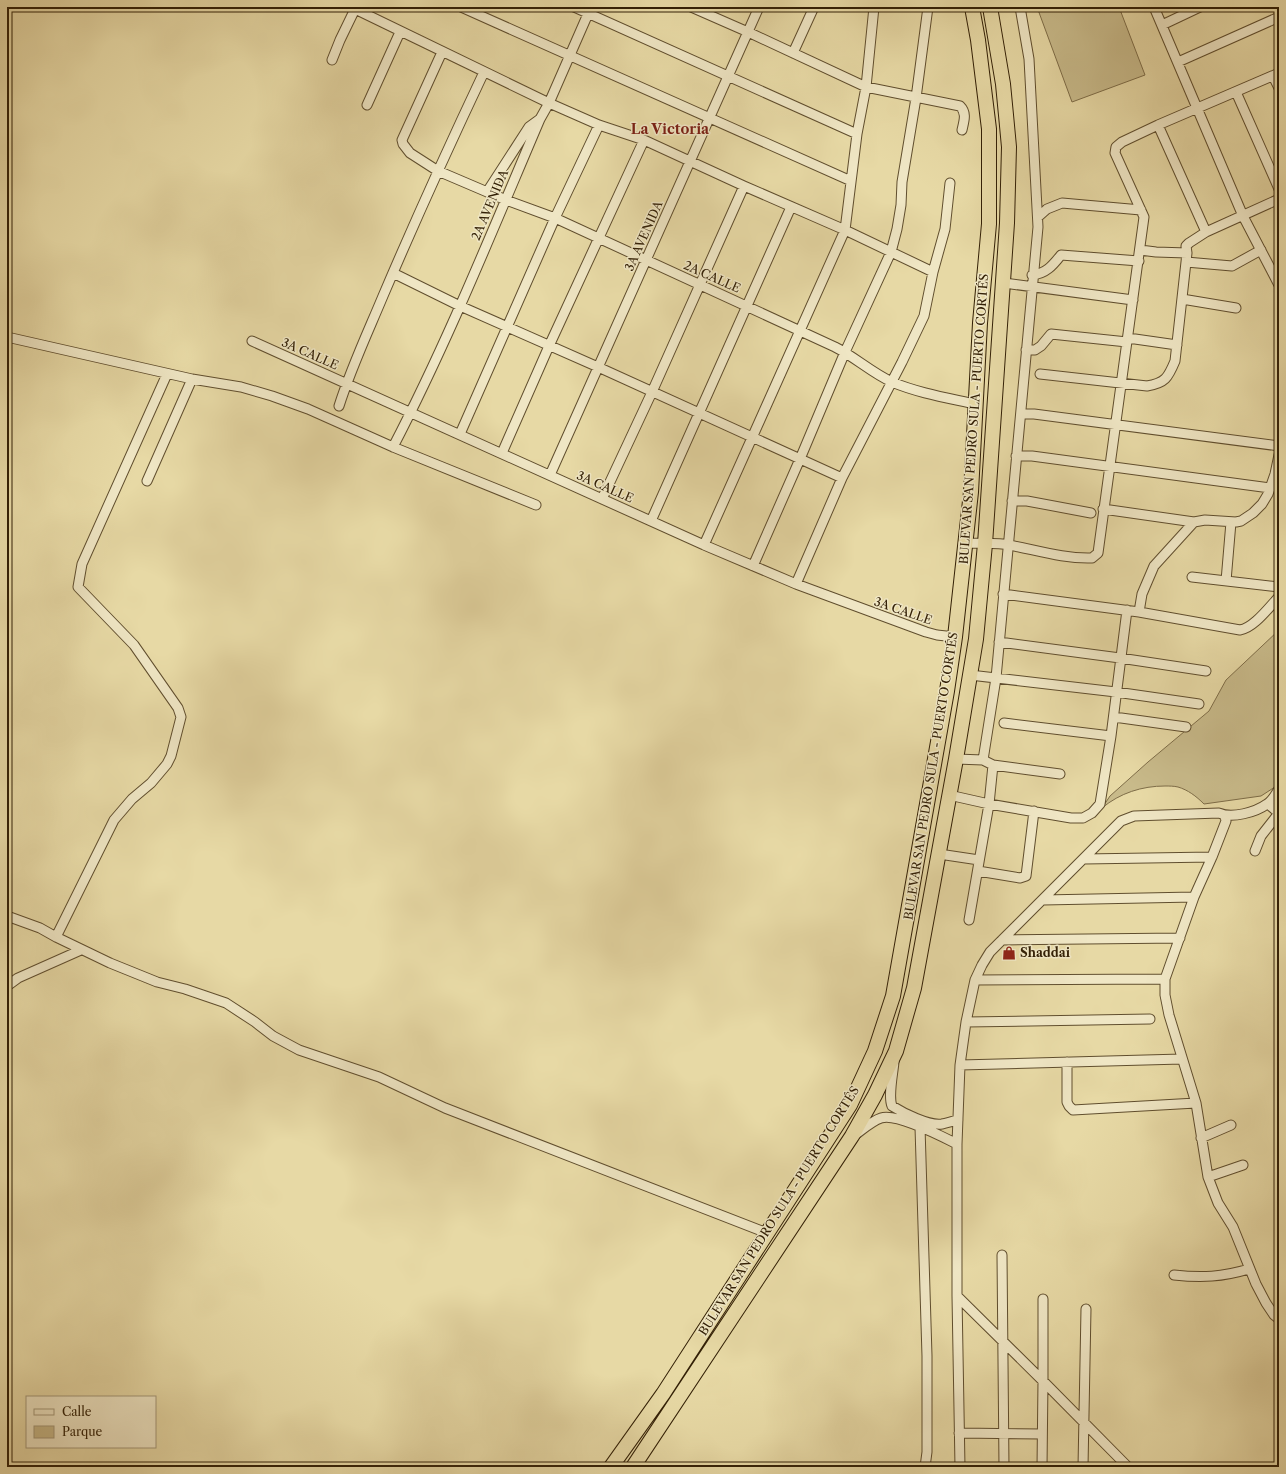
<svg xmlns="http://www.w3.org/2000/svg" width="1286" height="1474" viewBox="0 0 1286 1474" font-family="'Libre Caslon Text',serif">
<style>
.green{fill:#c8ba8a;stroke:#7e6d48}
.lines{fill:none;stroke-linecap:round;stroke-linejoin:round}
.minor-casing{stroke:#604e2e;stroke-width:11}
.highway-casing{stroke:#332006;stroke-width:16}
.minor{stroke:#efe6c4;stroke-width:9}
.highway{stroke:#e7d9a5;stroke-width:14}
.labels{text-anchor:middle;stroke-width:3;stroke-linejoin:round;paint-order:stroke}
.street-label{font-size:12px;fill:#332006;stroke:#efe6c4}
.poi-label{font-size:12px;font-weight:bold;fill:#332006;stroke:#efe6c4;text-anchor:start}
.quarter-label{font-size:14px;font-weight:bold;fill:#7a1f14;stroke:#efe6c4}
</style>
<rect width="100%" height="100%" fill="#e7d9a5"/>
<filter id="stains"><feTurbulence type="fractalNoise" baseFrequency=".005" numOctaves="4"/><feColorMatrix values="0 0 0 0 .2 0 0 0 0 .09 0 0 0 0 .02 0 0 0 .5 -.17"/></filter>
<radialGradient id="worn" r=".72"><stop offset=".6" stop-color="#630" stop-opacity="0"/><stop offset="1" stop-color="#630" stop-opacity=".3"/></radialGradient>
<!-- green -->
<path class="green" d="M1037 7H1119L1145 75 1072 102Z
M1279 630V725C1272 736 1275 745 1278 756 1281 763 1280 778 1278 785L1261 796 1204 804C1196 796 1188 790 1178 787 1174 786 1169 786 1165 786 1142 786 1120 793 1102 808L1110 796 1148 762 1209 711 1226 680Z"/>
<g class="lines">
<!-- minor casing -->
<g class="minor-casing">
<path id="minor" d="M461 7 851 181
M574 7 857 134
M691 7 748 32 866 87 960 106C967 113 964 121 962 130
M1154 7 1243 216 1279 285
M355 9 549 103 599 125 644 140 744 186 845 230 933 272
M1162 25 1200 7
M442 52 402 140 403 144 410 153 438 171 506 200 555 218 835 347C855 357 872 373 892 382 918 393 948 398 975 404
M793 53 814 7
M332 60 340 40 356 7
M1178 62 1279 17
M1273 76 1279 88
M1236 92 1279 189
M367 105 400 32
M1158 125 1206 232
M487 192 529 127 540 119
M1038 217 1047 209 1062 203 1141 210
M1140 250 1156 252 1187 253 1186 246 1189 243 1206 232 1279 199
M1186 262 1232 266 1261 250
M393 273 460 306 598 367 842 478
M1032 275C1046 274 1053 265 1061 255L1139 261
M1004 283 1133 300
M1182 299 1236 308
M7 337 192 379 241 387 272 396 308 409 393 447 536 505
M1128 338 1177 345
M252 341 704 545 796 584 926 632 937 635 955 637
M1026 350H1035L1041 346 1051 334 1127 342
M1040 374 1147 386C1165 383 1168 378 1175 361L1187 253
M339 406C351 368 368 332 383 296 415 221 449 146 484 72
M1021 414H1034L1279 446
M460 434 555 218 599 125
M393 447C448 341 493 229 540 119L549 103 591 7
M502 453 549 346 644 140
M1016 456H1032L1270 488
M550 475 759 7
M147 481 192 379
M602 499 652 392 744 186
M1012 501H1027L1091 513
M1103 509 1194 522
M651 521 791 207
M966 543C980 544 996 542 1009 545 1036 550 1064 559 1092 558L1098 553 1144 217 1115 153 1116 147 1122 142 1158 125 1279 73
M704 545 845 230 857 134 866 87 874 7
M753 566 800 459 845 352 891 252 897 229 901 205 902 182 916 98 928 7
M1192 577 1279 587
M1226 581 1231 522
M796 584 842 478 902 362 924 316 933 272 945 229 950 183
M1003 594 1139 612 1240 630C1254 628 1269 607 1279 597
M1139 612 1142 594 1154 566 1194 522 1205 520 1236 522 1241 521 1253 513 1262 504 1268 494 1275 474 1279 455
M999 642 1120 658 1206 671
M970 675 1116 692 1199 704
M1114 717 1186 727
M1004 723 1111 736
M956 759 983 760 993 765 1060 774
M983 760 996 678 1038 227 1029 59 1020 7
M949 795 989 804 1071 818H1083L1092 813 1100 804 1111 736 1127 610
M1225 816 1226 821 1212 857 1194 897 1165 979V995L1169 1015 1196 1103 1208 1177 1218 1203 1233 1227 1256 1284 1266 1303 1274 1315 1279 1319
M1255 851 1261 836 1279 813 1268 804
M939 854 979 860
M1084 859 1212 857
M978 871 1020 878 1026 876 1034 811
M1043 900 1194 897
M7 916 40 928 56 937 114 820 132 799 151 783 167 764 171 756 181 717 178 708 134 645 78 587 82 564 167 374
M969 920 989 804 993 765
M56 937 110 963 157 982 185 989 226 1003 255 1022 273 1036 299 1050 379 1077 445 1108 767 1233
M1002 940 1180 938
M975 980 1165 979
M7 986 18 978 81 950
M966 1022 1150 1019
M894 1062C893 1074 888 1096 892 1106 903 1113 929 1126 942 1124 947 1123 953 1121 958 1120
M1067 1062V1102L1069 1106 1073 1110 1196 1103
M960 1065 1182 1059
M920 1127 927 1356V1452L925 1467
M855 1135C863 1129 872 1121 881 1118 897 1113 941 1136 957 1144
M1201 1138 1231 1125
M1208 1177 1243 1165
M1002 1255 1004 1467
M1174 1275C1202 1278 1222 1277 1249 1269
M957 1296 1043 1381 1128 1467
M959 1433 1042 1434
M960 1467 957 1296V1144L960 1065 966 1022 975 980 982 965 990 952 1121 821 1134 816 1219 813C1232 819 1256 812 1267 804 1272 801 1276 794 1279 789
M1042 1467 1043 1381V1299
M1083 1467 1086 1309"/>
</g>
<!-- highway casing -->
<g class="highway-casing">
<path id="highway" d="M611 1467 663 1394 850 1105 875 1051 893 996 947 691 955 637 971 492 980 323 989 224V129L978 40 972 7
M633 1467 852 1136 875 1095 896 1051 914 988 956 759 976 639 985 544 1007 223 1009 147 1006 115 1003 84 990 7"/>
</g>
<!-- minor -->
<use href="#minor" class="minor"/>
<!-- highway -->
<use href="#highway" class="highway"/>
</g>
<!-- icons -->
<defs>
<g id="shop-bare" transform="scale(1.08)"><path d="M-5-2.5h2.3a2.7 3.5 0 0 1 5.4 0H5L5.5 6h-11ZM-1.5-2.5h3a1.5 2.3 0 0 0-3 0Z" fill="#8f2418" stroke="#efe6c4" stroke-width="2.5" paint-order="stroke"/></g>
</defs>
<g fill-rule="evenodd">
<use href="#shop-bare" x="1009" y="953"/>
</g>
<g class="labels">
<!-- street labels -->
<g class="street-label">
<text transform="translate(490 205) rotate(-67)" y="4">2A AVENIDA</text>
<text transform="translate(644 236) rotate(-66)" y="4">3A AVENIDA</text>
<text transform="translate(712 277) rotate(24)" y="4">2A CALLE</text>
<text transform="translate(310 354) rotate(24)" y="4">3A CALLE</text>
<text transform="translate(974 419) rotate(-86)" y="4">BULEVAR SAN PEDRO SULA - PUERTO CORTÉS</text>
<text transform="translate(605 487) rotate(24)" y="4">3A CALLE</text>
<text transform="translate(903 611) rotate(19)" y="4">3A CALLE</text>
<text transform="translate(931 776) rotate(-81)" y="4">BULEVAR SAN PEDRO SULA - PUERTO CORTÉS</text>
<text transform="translate(779 1211) rotate(-58)" y="4">BULEVAR SAN PEDRO SULA - PUERTO CORTÉS</text>
</g>
<!-- poi labels -->
<g class="poi-label">
<text x="1020" y="957">Shaddai</text>
</g>
<!-- quarter labels -->
<g class="quarter-label">
<text x="670" y="134">La Victoria</text>
</g>
</g>
<!-- margin -->
<rect width="1286" height="1474" fill="none" stroke="#e7d9a5" stroke-width="24"/>
<rect x="8" y="8" width="1270" height="1458" fill="none" stroke="#332006" stroke-width="2"/>
<rect x="12" y="12" width="1262" height="1450" fill="none" stroke="#332006"/>
<!-- legend -->
<rect x="26" y="1396" width="130" height="52" fill="#efe6c4" stroke="#a49778"/>
<rect x="34" y="1409" width="20" height="6" fill="#efe6c4" stroke="#a49778"/>
<text x="62" y="1416" font-size="12" fill="#332006">Calle</text>
<rect x="34" y="1426" width="20" height="12" fill="#c8ba8a" stroke="#a49778"/>
<text x="62" y="1436" font-size="12" fill="#332006">Parque</text>
<rect width="100%" height="100%" filter="url(#stains)"/>
<rect width="100%" height="100%" fill="url(#worn)"/>
</svg>
